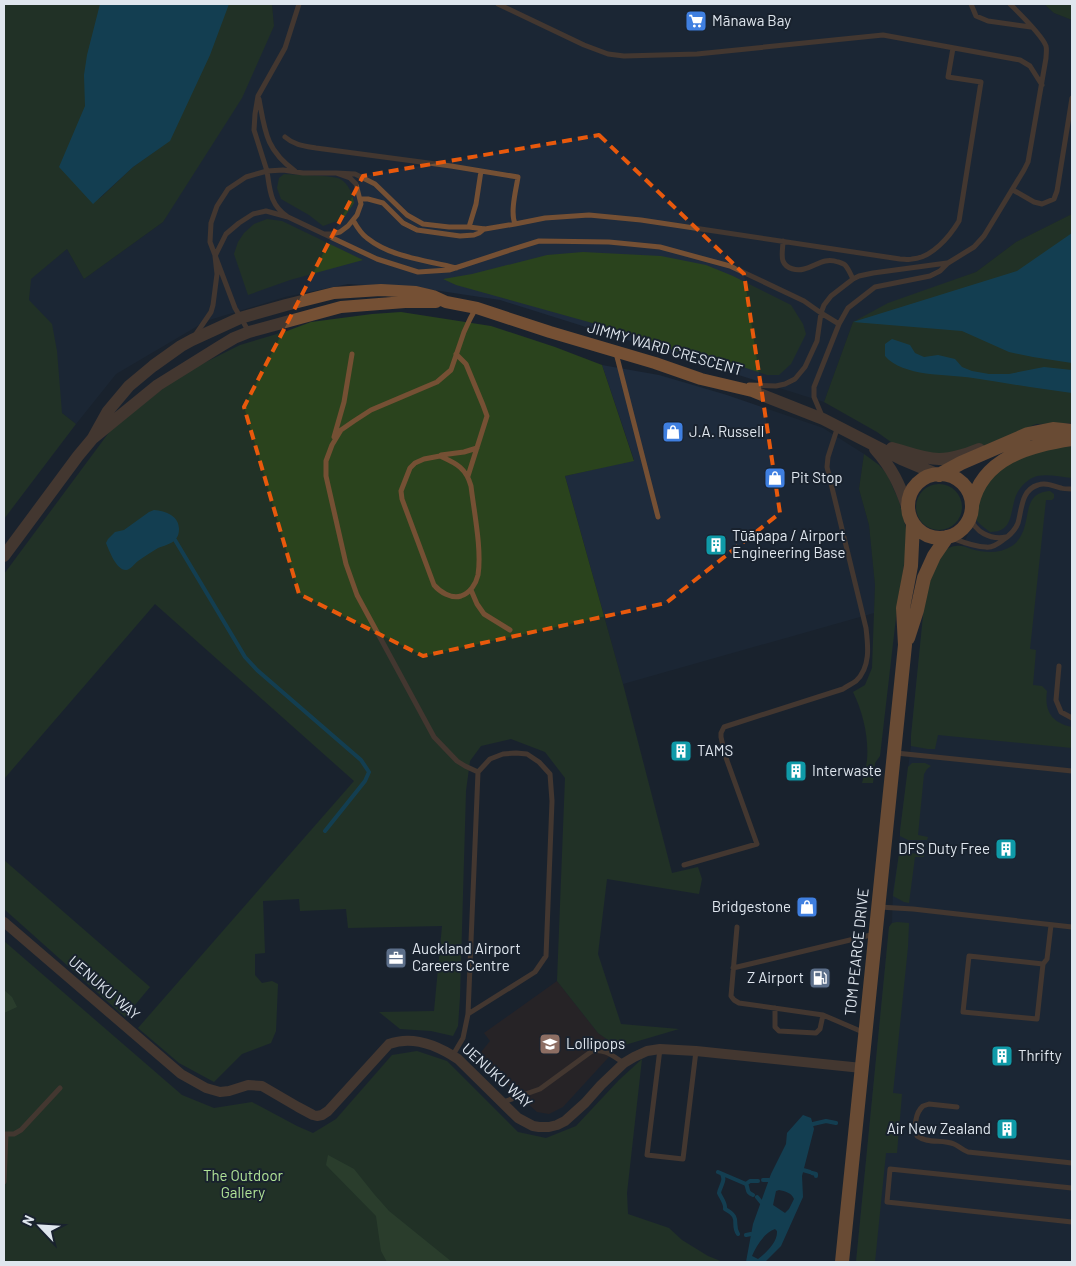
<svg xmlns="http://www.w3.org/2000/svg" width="1076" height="1266" viewBox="0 0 1076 1266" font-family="Barlow,sans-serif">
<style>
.built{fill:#1e2b3c}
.education{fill:#36241e}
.green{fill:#2a431d;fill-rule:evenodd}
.forest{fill:#3e5e2c}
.water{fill:#0d617d;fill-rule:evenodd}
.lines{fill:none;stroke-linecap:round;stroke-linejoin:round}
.stream{stroke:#0d617d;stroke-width:4}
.service{stroke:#755034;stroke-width:5}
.minor{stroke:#755034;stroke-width:10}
.tertiary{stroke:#755034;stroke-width:12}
.primary{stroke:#c97c3d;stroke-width:14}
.marked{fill:none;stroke:#e8590c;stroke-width:4;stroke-dasharray:10 6;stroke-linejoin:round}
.labels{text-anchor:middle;stroke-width:4;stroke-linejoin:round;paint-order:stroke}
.poi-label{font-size:15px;fill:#dfe6ee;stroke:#19222e;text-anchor:start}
.street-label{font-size:15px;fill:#dfe6ee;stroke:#19222e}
.park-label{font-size:15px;fill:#b1e497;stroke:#19222e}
</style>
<rect width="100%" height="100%" fill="#19222e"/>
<!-- built -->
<path class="built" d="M272 4H1044L1054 13 1072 20V214L1016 242 976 272 941 285 853 322 824 402 500 300 427 289 348 284 285 297 206 321 116 374 76 424 62 413 29 300 30 279 67 249 84 279 163 222 274 26Z
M602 365 659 375 727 395 823 428 864 454 859 489 869 525 875 585 874 613 623 684 565 476 634 460Z
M1072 446V1262H856L889 927 892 923 893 891 899 854 900 831 911 746V736L925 596 954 546H963L976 515V506Z"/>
<!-- education -->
<path class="education" d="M557 981 598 1033 618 1047 563 1107 549 1114 537 1112 477 1057 490 1041 484 1033Z"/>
<!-- green -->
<path class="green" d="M4 4H272L274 26 242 98 163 222 84 279 67 249 31 279 29 300 52 324 57 351 62 413 76 424 4 519ZM165 144 133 167 98 200 128 164Z
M1044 4H1072V20L1054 13Z
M284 174C294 175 334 175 340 179 349 184 352 193 354 203L343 219 323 226 309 215 281 199 277 188 279 178Z
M1072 214V423L1036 424 973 450 933 455 891 442 877 432 824 402 853 322 888 303 976 272 1016 242Z
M267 219 282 221 363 260 290 280 248 295 234 254 238 242 244 233 254 224Z
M583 252 661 256 706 265 733 276 791 305 803 324 806 334 791 364 779 375H767L719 359 706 360 695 357 654 344 646 338 456 285 443 279 472 274 547 255Z
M401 312 491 326 555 347 602 365 634 461 565 476 623 684 672 873 698 867 702 879 699 894 607 879 598 954 621 1024 679 1029 618 1047 598 1033 557 981 565 778 545 752 511 739 481 746 470 761 466 791 460 997 458 1026 453 1036 431 1031 400 1029 379 1012 434 1011 442 926 348 928 346 909 300 911 299 899 263 901 265 953 255 954V975L262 983 272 981 278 984 276 1031 271 1043 242 1054 214 1082 179 1063 138 1028 354 781 155 604 4 779V574L110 431 178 376 240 345 287 331 311 322 372 314Z
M1072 446V478C1061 477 1048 474 1037 476 1026 479 1016 491 1014 502 1010 517 1011 532 990 532L981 525 977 521 976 515V506L986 483 1011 462 1047 449Z
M864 454 879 465 887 474 899 501 907 532 906 552 897 609 880 756 875 763 873 783H862C864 776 866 768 867 760 869 738 863 712 853 692L865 685 872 668 875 585 869 525 859 489Z
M916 507a23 23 0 1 1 46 0a23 23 0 1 1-46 0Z
M1050 491 1054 494V498L1052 500H1046L1030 649 1036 650 1033 685 1042 686 1047 691C1044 711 1052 723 1072 727V748L938 735 935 749H928L911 746V736L925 596 928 580 945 550C949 548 952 546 956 546 961 545 966 547 971 549 985 553 999 554 1012 546 1036 529 1017 493 1050 491Z
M912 763H925L931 766 927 769 924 774 918 835 928 837 927 840H908L900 836V831L908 767Z
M904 852 924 855V857H915L909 903 904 902 893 896 899 854Z
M4 860 150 987 125 1017 4 909Z
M897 922 909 923 908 947 893 1093 902 1094 897 1153H886L875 1262H856L889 927 892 923Z
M4 941 182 1095 214 1108 252 1102 297 1126 313 1133 336 1119 392 1055 417 1051 447 1061 518 1132 546 1138 576 1126 619 1080 642 1059 627 1193 628 1214 669 1228 682 1240 708 1256 723 1262H4Z"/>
<!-- forest -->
<path class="forest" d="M4 990 12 997 17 1007 4 1013Z
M328 1155 354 1169 374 1194 389 1211 452 1262H387L381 1251 376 1216 326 1165Z"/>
<!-- water -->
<path class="water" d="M100 4H229L210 55 170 141 133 167 93 204 59 167 85 106 84 75 87 55Z
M1072 233V363L1033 357 1009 352 962 331 853 322 1017 271Z
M892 339 910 345 915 353 924 357 938 355 955 359 962 367 972 371 989 374H1009L1044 367 1072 370V393C1039 389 1006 383 973 378 947 374 903 377 885 356V344Z
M154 510C166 511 179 516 179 529 179 533 178 537 175 540 171 544 163 546 158 548 151 552 144 557 138 561 134 564 130 570 126 570 116 570 109 550 106 543L108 539 115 532 124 530 149 512Z
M803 1115 811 1118 814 1129 802 1176 803 1197 781 1246 765 1262H746L753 1224 771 1174 786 1144 787 1133ZM779 1190C785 1191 792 1193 794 1199L789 1209 785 1213 773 1205 776 1191ZM775 1229 777 1231C778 1242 766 1253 758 1259L752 1256C756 1246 765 1232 775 1229Z"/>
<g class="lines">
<!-- stream -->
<path class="stream" d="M175 540 245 657 257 670 361 760 369 772 365 781 325 831
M813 1124 826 1121 836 1123
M803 1170 810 1172
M718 1172 746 1184 750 1181H758
M812 1173 816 1174V1176
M722 1174C726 1181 720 1186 719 1193 721 1198 726 1203 725 1209 742 1218 731 1223 738 1234
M763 1180H769
M746 1184C749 1190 746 1192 753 1195
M757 1197 761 1202
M746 1235 751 1234"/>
<!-- service -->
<path class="service" d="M498 4 584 45 608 54 624 56 697 54 883 35 1020 60 1030 66 1042 85
M971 4 976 16 988 21 1031 27
M259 99C265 132 266 150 295 171
M285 137C294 145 304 146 316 148L451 166 518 177C516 190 510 212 515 224
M336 173 355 174 375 184 407 215 423 224 449 227H469L485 229 515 224 545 218 589 215 641 220 900 259C904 259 909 260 912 259 932 258 950 236 959 221L981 82 948 77 953 48
M1013 190 1034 202 1042 204 1054 199 1057 191 1072 98
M361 199H368L383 203 403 223 417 230 460 236 474 235 479 233 484 229
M353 220C357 227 361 234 367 238 392 258 427 260 456 268
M469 227 476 204 481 171
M324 234 377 259 418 272 449 270 504 252 539 241 609 242 660 247 730 266 804 301 821 313 839 324
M783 241C783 247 781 256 783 261 786 269 797 271 804 269 816 266 824 257 838 262 839 262 844 264 845 265 848 268 851 275 853 279
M476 308 470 319 464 332 451 370 437 382 371 410 354 421 341 430 332 445 326 461V476L346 564 357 595 434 737 457 761 465 766 478 772
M249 332 235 308 210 242 211 223 217 206 228 189 246 177 267 171 254 130 255 114 258 96 285 48 299 4
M196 334 211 312 213 305 217 274 215 256 226 234 239 223 253 214 266 211 288 217 324 234H331L340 232 348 226 357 215 361 204 356 184 350 178 336 173H303L283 170 267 171C270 191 270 205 288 217
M616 353 658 517
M456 354 466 364 483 405 487 416 468 476
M749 385 776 386 785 384 795 379 805 367 817 341 821 313 824 305 831 296 853 279 859 276 873 273 947 263
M822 416 814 397V387L839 324 848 308 875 287 930 276 940 271 948 263 974 247 984 236 1024 170 1028 162 1046 58C1046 55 1047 50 1046 46 1042 35 1019 13 1010 4
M334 437 344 402 352 354
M441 455 464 452 477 448
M440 456C455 463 466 467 471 486 474 512 482 550 478 575 476 584 470 593 461 596 451 599 440 592 434 585L402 499 401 491 410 468 415 463 424 459Z
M970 517C975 532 990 540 1006 537
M949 537C960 541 973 547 986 547 992 548 998 544 1003 540 1009 536 1015 531 1018 523 1022 509 1021 490 1038 485 1046 482 1053 486 1061 488 1064 489 1068 489 1072 489
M471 590 477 604 484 614 510 630
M1059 666 1056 700 1061 712 1072 718
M896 753 1072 771
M684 865 757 844 725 755 721 737V733L724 727 843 689C847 686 852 684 856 681 871 667 868 645 866 628L827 467 828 457 838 426
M879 907 913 909 1072 927
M737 927 731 996 734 1000 739 1003 823 1015 865 1033
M1043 964 1037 1019 963 1012 969 956 1043 964 1047 959 1051 925
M733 968 875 934
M775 1008V1027L779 1031 816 1033 820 1029 823 1015
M660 1049 647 1155 683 1159 696 1051
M453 1055 463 1038 468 1014 478 772 490 759 503 754 516 753 527 754 539 762 550 774 552 801 546 956 535 972 468 1014
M503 1102 540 1089 592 1051C604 1048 614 1057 624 1063
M957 1107 929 1104 923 1106C915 1113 914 1127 917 1136 928 1144 942 1139 954 1144 959 1146 962 1150 968 1152L1072 1163
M4 1134H14L21 1130 60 1088
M4 1182 6 1134
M1072 1188 890 1169 887 1202 1072 1222"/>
<!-- minor -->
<path class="minor" d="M4 922 181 1074 206 1088 220 1092 229 1091 248 1085 262 1086 298 1107 313 1115 317 1116 322 1115 328 1111 389 1044C413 1035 437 1045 458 1059L518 1118 533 1126 539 1127H549L557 1125 565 1121 585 1103 601 1085 624 1063 634 1057 647 1051 660 1049 696 1051 862 1068"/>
<!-- tertiary -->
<path class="tertiary" d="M93 438 108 411 129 386 153 366 181 346 192 340 240 318 286 305 334 293 381 290 416 292 433 296 446 302 477 308 550 332 655 363 701 379 752 391 823 419 901 459 939 475
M892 448C907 452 923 459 939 459 953 459 966 454 979 449
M875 449C892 468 900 485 908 509
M4 556 78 456 93 438 158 385 219 347 234 338 249 332 341 307 405 302H436"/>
<!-- primary -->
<path class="primary" d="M908 506a32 32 0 1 1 64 0a32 32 0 1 1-64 0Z
M939 475 961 463 1028 434 1053 429 1072 431
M972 505C982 458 1030 445 1072 439
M908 638 917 610 924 578 934 556 947 537
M842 1262 905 645 903 608 911 566 913 524"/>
</g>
<!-- marked area -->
<path d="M0 0H1076V1266H0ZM599 135 744 274 780 513 666 603 423 656 299 594 244 407 363 176Z" fill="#19222e" fill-opacity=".55" fill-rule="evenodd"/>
<path class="marked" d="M599 135 744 274 780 513 666 603 423 656 299 594 244 407 363 176Z"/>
<!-- icons -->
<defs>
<g id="supermarket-square" transform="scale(1.125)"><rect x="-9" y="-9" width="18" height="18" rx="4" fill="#3f7fe0" stroke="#19222e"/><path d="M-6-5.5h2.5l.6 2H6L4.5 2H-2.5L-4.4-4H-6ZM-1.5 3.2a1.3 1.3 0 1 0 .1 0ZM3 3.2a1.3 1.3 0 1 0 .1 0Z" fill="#fff"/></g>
<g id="shop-square" transform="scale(1.125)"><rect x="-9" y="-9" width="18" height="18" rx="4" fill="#3f7fe0" stroke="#19222e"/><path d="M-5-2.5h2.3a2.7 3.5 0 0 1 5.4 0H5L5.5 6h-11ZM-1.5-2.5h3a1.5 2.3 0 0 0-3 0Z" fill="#fff"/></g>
<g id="building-square" transform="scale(1.125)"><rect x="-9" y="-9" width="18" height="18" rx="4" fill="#0f9aa8" stroke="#19222e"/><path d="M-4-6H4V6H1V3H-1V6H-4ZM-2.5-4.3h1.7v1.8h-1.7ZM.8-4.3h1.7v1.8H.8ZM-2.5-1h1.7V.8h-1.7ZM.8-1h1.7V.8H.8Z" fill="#fff"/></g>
<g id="office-square" transform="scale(1.125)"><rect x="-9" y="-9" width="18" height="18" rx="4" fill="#5c6f8a" stroke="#19222e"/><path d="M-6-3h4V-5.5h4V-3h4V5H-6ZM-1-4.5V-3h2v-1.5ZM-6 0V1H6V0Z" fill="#fff"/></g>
<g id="fuel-square" transform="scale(1.125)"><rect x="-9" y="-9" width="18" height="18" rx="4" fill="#5c6f8a" stroke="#19222e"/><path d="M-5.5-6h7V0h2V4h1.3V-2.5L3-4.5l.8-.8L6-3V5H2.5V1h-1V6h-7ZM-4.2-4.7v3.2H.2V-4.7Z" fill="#fff"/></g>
<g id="school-square" transform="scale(1.125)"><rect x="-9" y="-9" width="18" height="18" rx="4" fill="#8d6e63" stroke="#19222e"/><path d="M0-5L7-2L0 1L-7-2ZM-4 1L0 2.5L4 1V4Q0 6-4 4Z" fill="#fff"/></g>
</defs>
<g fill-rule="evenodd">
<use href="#supermarket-square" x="696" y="21"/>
<use href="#shop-square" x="673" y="432"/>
<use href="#shop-square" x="775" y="478"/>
<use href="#building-square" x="716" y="545"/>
<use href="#building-square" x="681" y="751"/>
<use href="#building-square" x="796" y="771"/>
<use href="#building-square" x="1006" y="849"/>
<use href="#shop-square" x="807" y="907"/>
<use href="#office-square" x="396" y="958"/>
<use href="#fuel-square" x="820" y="978"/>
<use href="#school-square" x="550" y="1044"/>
<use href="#building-square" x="1002" y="1056"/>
<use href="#building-square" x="1007" y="1129"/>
</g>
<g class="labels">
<!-- poi labels -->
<g class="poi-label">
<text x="712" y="26">Mānawa Bay</text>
<text x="689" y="437">J.A. Russell</text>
<text x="791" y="483">Pit Stop</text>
<text x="732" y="541">Tūāpapa / Airport<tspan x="732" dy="17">Engineering Base</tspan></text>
<text x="697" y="756">TAMS</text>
<text x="812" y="776">Interwaste</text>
<text x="990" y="854" text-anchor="end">DFS Duty Free</text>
<text x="791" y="912" text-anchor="end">Bridgestone</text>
<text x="412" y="954">Auckland Airport<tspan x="412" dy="17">Careers Centre</tspan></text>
<text x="804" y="983" text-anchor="end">Z Airport</text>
<text x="566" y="1049">Lollipops</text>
<text x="1018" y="1061">Thrifty</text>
<text x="991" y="1134" text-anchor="end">Air New Zealand</text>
</g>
<!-- street labels -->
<g class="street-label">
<text transform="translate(665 349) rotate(16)" y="5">JIMMY WARD CRESCENT</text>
<text transform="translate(857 952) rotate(-84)" y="5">TOM PEARCE DRIVE</text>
<text transform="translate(104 988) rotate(41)" y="5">UENUKU WAY</text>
<text transform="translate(497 1076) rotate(42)" y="5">UENUKU WAY</text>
</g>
<!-- park labels -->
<g class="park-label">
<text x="243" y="1181">The Outdoor<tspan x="243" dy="17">Gallery</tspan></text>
</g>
</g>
<!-- border -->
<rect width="1076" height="1266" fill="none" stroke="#dfe6ee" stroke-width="10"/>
<!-- north arrow -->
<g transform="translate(40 1226) rotate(295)" stroke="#19222e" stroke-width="4" paint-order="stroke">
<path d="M0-4L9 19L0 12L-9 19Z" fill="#dfe6ee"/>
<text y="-8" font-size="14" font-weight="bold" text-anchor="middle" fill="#dfe6ee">N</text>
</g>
</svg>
